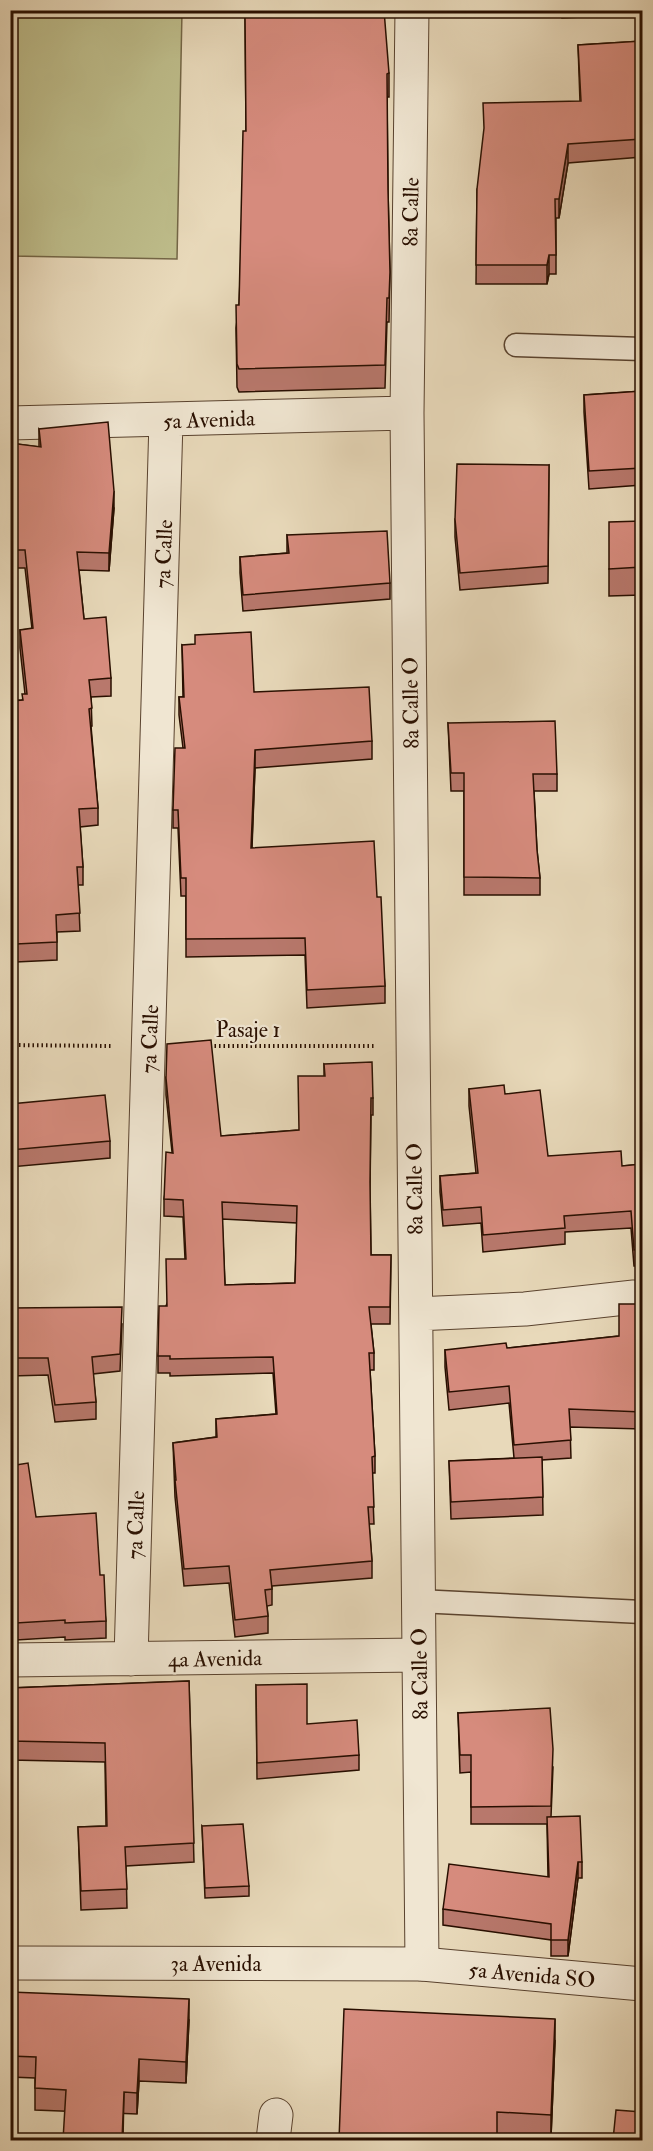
<svg xmlns="http://www.w3.org/2000/svg" width="653" height="2151" viewBox="0 0 653 2151" font-family="'IM FELL Double Pica',serif">
<style>
.green{fill:#bebd8b;stroke:#746646;stroke-width:1.5}
.lines{fill:none;stroke-linecap:round;stroke-linejoin:round}
.service-casing{stroke:#59422e;stroke-width:25}
.minor-casing{stroke:#59422e;stroke-width:35}
.tertiary-casing{stroke:#59422e;stroke-width:35}
.path{stroke:#290f00;stroke-width:4;stroke-dasharray:1.5 3;stroke-linecap:butt}
.service{stroke:#f0e6d2;stroke-width:22}
.minor{stroke:#f0e6d2;stroke-width:33}
.tertiary{stroke:#f0e6d2;stroke-width:33}
.wall{fill:#b8786c;stroke:#290f00;stroke-width:1.5;fill-rule:evenodd}
.shaded-wall{fill:#966158;stroke:#290f00;stroke-width:1.5}
.building{fill:#d68b7d;stroke:#290f00;stroke-width:1.5;fill-rule:evenodd}
.labels{text-anchor:middle;stroke-width:4.5;stroke-linejoin:round;paint-order:stroke}
.street-label{font-size:22px;fill:#290f00;stroke:#f0e6d2}
</style>
<rect width="100%" height="100%" fill="#e8d9ba"/>
<filter id="stains"><feTurbulence type="fractalNoise" baseFrequency=".00333" numOctaves="4"/><feColorMatrix values="0 0 0 0 .2 0 0 0 0 .09 0 0 0 0 .02 0 0 0 .5 -.17"/></filter>
<radialGradient id="worn" r=".72"><stop offset=".6" stop-color="#630" stop-opacity="0"/><stop offset="1" stop-color="#630" stop-opacity=".3"/></radialGradient>
<!-- green -->
<path class="green" d="M11 10 182 11 177 259 11 256Z"/>
<g class="lines">
<!-- service casing -->
<g class="service-casing">
<path id="service" d="M516 345 642 349
M418 1601 642 1612"/>
</g>
<!-- minor casing -->
<g class="minor-casing">
<path id="minor" d="M412 10 407 413 422 1964
M10 423 407 413
M416 1314 525 1309 634 1297 642 1298
M131 1659 166 420
M10 1660 419 1655
M273 2140 276 2115"/>
</g>
<!-- tertiary casing -->
<g class="tertiary-casing">
<path id="tertiary" d="M10 1963 422 1964 642 1984"/>
</g>
<!-- path -->
<path class="path" d="M10 1045 112 1046
M210 1046H376"/>
<!-- service -->
<use href="#service" class="service"/>
<!-- minor -->
<use href="#minor" class="minor"/>
<!-- tertiary -->
<use href="#tertiary" class="tertiary"/>
</g>
<!-- wall -->
<path class="wall" d="M562 10H604V16L562 18Z
M245 13 389 73V97H387L388 190 390 272 389 322H387L385 388 239 392 237 387 236 328 239 305 246 131Z
M642 41V157L568 163 559 218H556V274H549L547 284H476L477 189 580 102 578 45Z
M642 391V485L589 489 584 412V395Z
M39 429 114 508 109 571 79 570 84 619 111 678V696L91 697 92 726H91L98 808V825L80 827 83 867V885H78L80 931 57 932V960L16 962 13 891H10V701L22 700 25 694 20 648V630L32 629 25 568H10V443L39 447Z
M549 465 548 583 460 590 455 537V519Z
M642 521V595L609 596V569Z
M287 535 390 583V599L243 611 240 573V557L287 553Z
M182 645 254 692 372 741V759L255 768 252 848 377 897 385 986V1003L307 1008 305 955 186 957V896H181L178 828H173V810L183 748 179 715V697H183Z
M448 723 557 774V791H534L537 850 540 878V895H464V791H451Z
M324 1064 373 1098V1115H371L370 1190 371 1255H391L390 1324H371L374 1353V1370H370L375 1456V1473H372L374 1524H369L372 1561V1578L272 1586V1605L267 1606 268 1616V1633L235 1637 229 1583 184 1586 175 1497 173 1443 216 1437V1419L276 1414 273 1373 170 1376V1373H158V1356L166 1306 185 1259 183 1217 164 1216V1199L172 1152 166 1095V1078L221 1136 299 1130 324 1076ZM222 1219 297 1223 295 1283 225 1285Z
M469 1089 505 1094 548 1156 622 1166 642 1164V1266H634L631 1228 565 1232V1244L483 1252 481 1223 443 1226 440 1192V1176L476 1173 469 1106Z
M10 1104 110 1141V1158L10 1167Z
M642 1304V1429L570 1427 571 1458 542 1460 543 1515 451 1519 449 1461 514 1458 509 1403 449 1410 445 1367V1350L507 1348 619 1336Z
M10 1308 122 1324 120 1371 93 1374 96 1402V1419L55 1422 48 1375 10 1376Z
M10 1466 36 1517 100 1575 106 1621V1638L65 1640V1637L16 1640V1638L10 1639Z
M189 1681 194 1862 126 1866 127 1908 81 1910 78 1827 106 1826 105 1762 10 1760V1688Z
M256 1685 307 1724 359 1755V1770L257 1779Z
M458 1713 553 1767 551 1817 582 1862V1878H578L568 1956H551V1940L443 1925V1909L548 1877 547 1824H471V1772L460 1773Z
M202 1826 249 1886V1896L205 1898Z
M10 1992 189 2020 186 2083 139 2081 137 2114 35 2110V2078L10 2077Z
M555 2041 551 2137 497 2135 339 2140Z"/>
<!-- shaded-wall -->
<path class="shaded-wall" d="M568 144V163L559 218V199Z
M549 255V274L547 284V265Z
M114 491V508L109 571V553Z
M255 750V768L251 865V848Z
M578 1862V1878L568 1956V1940Z
M189 1999V2020L186 2083V2062Z
M555 2019V2041L551 2137V2115Z
M139 2059V2081L137 2114V2093Z
M124 2092 123 2140H122Z"/>
<!-- building -->
<path class="building" d="M310 10H384L389 73 387 74 388 190 390 272 389 298H387L385 365 239 369 237 364 236 305H239L243 131H246L245 13Z
M642 41V139L568 144 559 199H555L556 255H549L547 265H476L477 189 484 128 483 103 581 101 578 45Z
M642 391V468L589 471 584 395Z
M108 422 114 491 109 553 77 552 84 619 106 617 111 678 89 680 92 708 89 709 98 808 79 809 83 867H77L80 913 56 915 57 942 16 944 13 874H10V701L23 700 22 694H27L20 630 33 628 25 550H10V443L41 447 39 429Z
M457 464 549 465 548 566 460 573 455 519Z
M642 521V567L609 569V522Z
M387 531 390 583 243 595 240 557 289 553 287 535Z
M251 632 254 692 369 687 372 741 255 750 251 848 374 841 377 897H381L385 986 307 990 305 938 186 939V878H181L178 810H173L175 748H185L179 697H184L182 645 195 644V635Z
M555 721 557 774H533L537 850 540 878 464 877V773H451L448 723Z
M211 1040 221 1136 299 1130 298 1076H325L324 1064 372 1062 373 1098H371L370 1182 371 1255H391L390 1307H369L374 1353H369L375 1456 372 1457 374 1507H368L372 1561 270 1570 272 1589 265 1590 268 1616 235 1620 229 1566 184 1569 175 1480H176L173 1443 217 1437 216 1419 277 1414 273 1357 170 1359V1356H158L159 1306H167L166 1259H186L183 1200 164 1199 166 1152 173 1153 166 1078 167 1044ZM222 1202 297 1206 295 1283 225 1285Z
M504 1085 505 1094 540 1090 548 1156 621 1151 622 1166 642 1164V1249L634 1250 631 1211 564 1216 565 1228 483 1235 481 1207 443 1210 440 1176 478 1173 469 1089Z
M105 1095 110 1141 10 1150V1104Z
M619 1304H642V1412L569 1409 571 1440 514 1445 509 1386 449 1392 445 1350 506 1343 507 1348 619 1336Z
M122 1307 120 1354 92 1357 96 1402 55 1405 48 1358H10V1308Z
M542 1457 543 1497 451 1502 449 1461Z
M28 1463 36 1517 96 1513 100 1575H104L106 1621 65 1623V1620L16 1623V1621L10 1622V1466Z
M189 1681 194 1843 125 1847 127 1889 81 1891 78 1827 107 1826 105 1743 10 1741V1688Z
M307 1684V1724L357 1720 359 1755 257 1763 256 1685Z
M550 1708 553 1749 551 1806 471 1807V1755H460L458 1713Z
M580 1816 582 1862H578L568 1940H551V1924L443 1909 449 1864 549 1877 547 1817Z
M243 1824 249 1886 205 1888 202 1826Z
M10 1992 189 1999 186 2062 139 2059 137 2093 124 2092 122 2140H63L66 2090 35 2088 36 2057 10 2056Z
M344 2009 555 2019 551 2115 497 2112V2140H339Z
M616 2110 642 2112V2140H613Z"/>
<g class="labels">
<!-- street labels -->
<g class="street-label">
<text transform="translate(410 212) rotate(-89)" y="8">8a Calle</text>
<text transform="translate(209 419) rotate(-2)" y="8">5a Avenida</text>
<text transform="translate(163 554) rotate(-88)" y="8">7a Calle</text>
<text transform="translate(410 703) rotate(-91)" y="8">8a Calle O</text>
<text x="248" y="1037">Pasaje 1</text>
<text transform="translate(149 1039) rotate(-88)" y="8">7a Calle</text>
<text transform="translate(414 1189) rotate(-91)" y="8">8a Calle O</text>
<text transform="translate(135 1525) rotate(-88)" y="8">7a Calle</text>
<text transform="translate(215 1658) rotate(-1)" y="8">4a Avenida</text>
<text transform="translate(419 1674) rotate(-91)" y="8">8a Calle O</text>
<text x="216" y="1971">3a Avenida</text>
<text transform="translate(532 1974) rotate(5)" y="8">5a Avenida SO</text>
</g>
</g>
<!-- margin -->
<rect width="653" height="2151" fill="none" stroke="#e8d9ba" stroke-width="36"/>
<rect x="12" y="12" width="629" height="2127" fill="none" stroke="#290f00" stroke-width="3"/>
<rect x="18" y="18" width="617" height="2115" fill="none" stroke="#290f00" stroke-width="1.5"/>
<rect width="100%" height="100%" filter="url(#stains)"/>
<rect width="100%" height="100%" fill="url(#worn)"/>
</svg>
